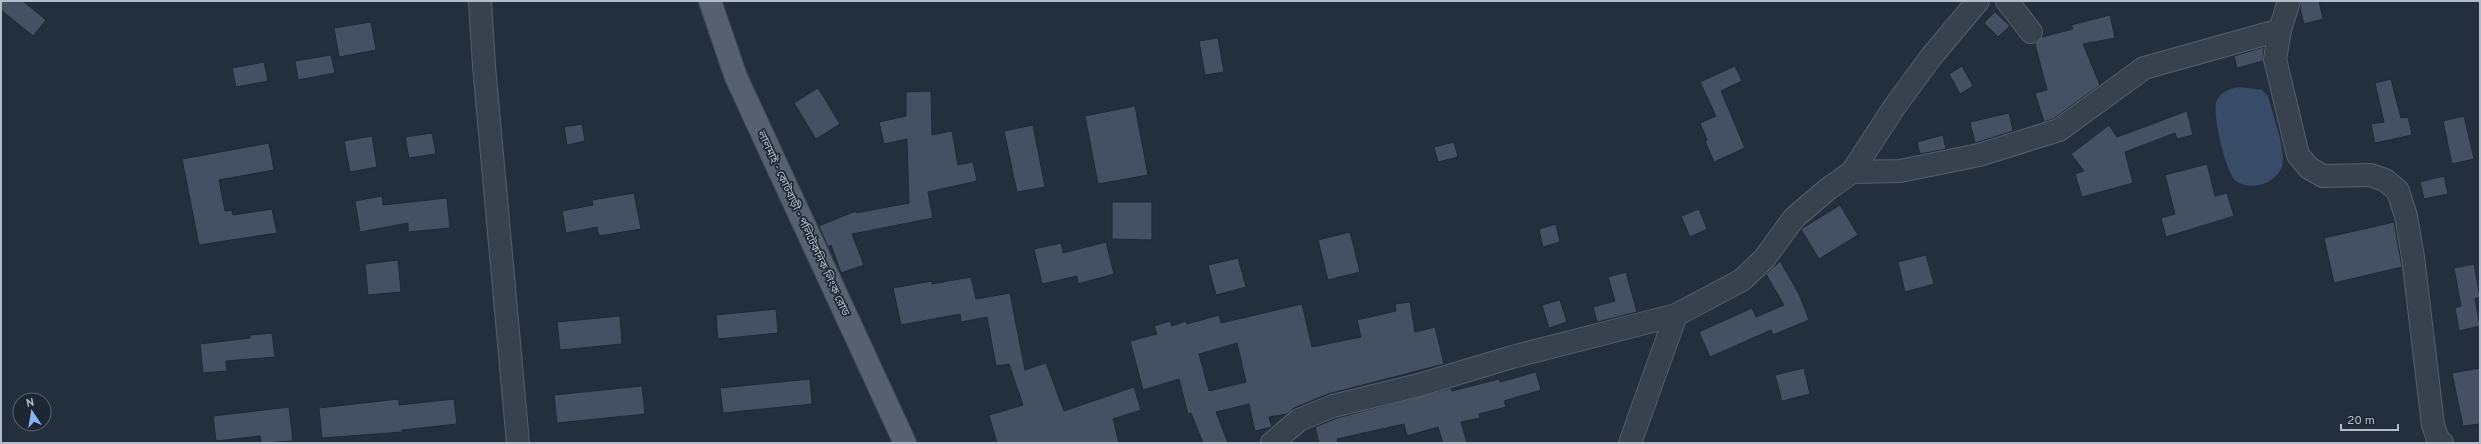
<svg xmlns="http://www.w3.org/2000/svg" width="2481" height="444" viewBox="0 0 2481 444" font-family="Overpass,'Noto Sans Bengali',sans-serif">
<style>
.water{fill:#394c67}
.building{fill:#455162;stroke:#1f2835;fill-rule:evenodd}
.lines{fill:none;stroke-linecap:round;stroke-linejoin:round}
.minor-casing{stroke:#565f6c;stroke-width:24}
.major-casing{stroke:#414a57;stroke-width:24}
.minor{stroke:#38414e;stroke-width:22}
.major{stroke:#56606e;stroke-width:22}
.labels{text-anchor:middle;stroke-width:3.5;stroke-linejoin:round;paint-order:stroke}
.street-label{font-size:11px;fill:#b4bcc9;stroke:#1d2633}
</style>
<rect width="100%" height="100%" fill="#242f3e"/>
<!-- water -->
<path class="water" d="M2239 87 2262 90 2268 96C2273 116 2282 138 2283 158 2284 181 2253 193 2236 181 2226 174 2211 111 2217 100 2221 91 2231 89 2239 87Z"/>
<!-- building -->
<path class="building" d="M1 1H23L46 20 33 36 1 10Z
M2301 1H2319L2323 19 2304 24 2300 8Z
M1995 12 2010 26 1998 37 1984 23Z
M2110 15 2115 38 2083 44 2100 85 2053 119 2044 122 2035 93 2047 90 2035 44 2042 37 2073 29 2071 25Z
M371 22 376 50 339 57 334 28Z
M1218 38 1224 72 1205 75 1199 41Z
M2264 47 2263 61 2237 68 2234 56Z
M331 55 335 73 298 80 295 61Z
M264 62 268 81 236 87 232 68Z
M1735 66 1742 81 1721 91 1745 148 1714 162 1705 141 1707 140 1700 123 1716 116 1700 82Z
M1962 66 1973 86 1960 94 1949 74Z
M2391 79 2401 118 2408 117 2412 135 2375 143 2371 124 2384 122 2375 83Z
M818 88 840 124 816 139 794 103Z
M931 91 932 135 952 131 958 165 973 162 977 181 928 192 933 218 852 234 864 265 841 273 831 245 828 247 819 226 856 211V213L909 203 907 139 884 144 879 122 906 116V92Z
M1135 106 1148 175 1098 184 1085 116Z
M2187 111 2193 135 2177 139 2175 133 2125 152 2133 183 2082 197 2075 174 2084 171 2071 154 2109 125 2117 137Z
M2009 113 2013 131 1975 143 1970 122Z
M2464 116 2474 159 2452 164 2443 121Z
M582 124 585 141 567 145 564 127Z
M1033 125 1045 187 1017 192 1004 131Z
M432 133 436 154 409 158 405 137Z
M1943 135 1946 149 1920 154 1917 142Z
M372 136 377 167 350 172 344 141Z
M1454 142 1458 157 1438 162 1434 147Z
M269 143 274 170 219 180 225 211 232 210 233 215 272 209 277 233 199 245 182 159Z
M2207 164 2215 196 2227 193 2234 216 2166 237 2161 218 2175 214 2165 175Z
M2444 176 2448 194 2424 199 2420 182Z
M634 193 641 229 599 236 597 227 566 233 562 211 593 205 592 200Z
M382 196 383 205 447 198 450 228 408 232V223L360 232 355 201Z
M1112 202H1152V240L1112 239Z
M1840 205 1858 235 1819 259 1801 229Z
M1699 209 1707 229 1690 237 1681 216Z
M2394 222 2402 267 2334 283 2324 238Z
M1556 224 1560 242 1543 247 1539 229Z
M1350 232 1360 272 1328 280 1318 240Z
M1106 242 1114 274 1078 284 1077 276 1042 284 1034 249 1061 243 1063 253Z
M1926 255 1934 284 1905 292 1898 262Z
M1238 258 1246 287 1216 295 1208 265Z
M398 260 401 292 368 295 365 264Z
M1780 261 1799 294 1809 320 1773 335 1771 330 1710 357 1699 332 1752 308 1756 317 1784 305 1766 274Z
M2474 264 2480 297 2475 299 2480 326 2459 331 2455 308 2461 306 2454 268Z
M1626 272 1637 312 1597 322 1593 307 1615 301 1608 277Z
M971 277 976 299 1010 293 1025 370 1046 363 1064 411 1134 387 1141 410 1113 419 1119 443H997L989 415 1023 405 1009 364 996 366 987 317 961 322 960 314 901 325 893 288 932 281V284Z
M1560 300 1567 322 1549 328 1542 305Z
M1410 302 1415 332 1435 327 1444 364 1328 394 1294 408 1287 414 1269 417 1272 427 1255 431 1249 404 1216 412 1228 443H1203L1191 413 1188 414 1179 379 1143 390 1130 341 1157 334 1154 326 1170 321 1172 326 1186 321 1187 324 1219 315 1221 323 1302 304 1312 347 1361 337 1357 320 1396 311 1395 304ZM1237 343 1246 382 1209 391 1199 354Z
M776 309 778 333 718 339 716 315Z
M620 316 622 344 560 350 557 322Z
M272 333 275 357 226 361 227 371 203 373 200 344 250 338V335Z
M1804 368 1810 394 1782 401 1775 375Z
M2480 368V424L2463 426 2452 373Z
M1536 372 1541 390 1504 401 1506 407 1479 414 1480 418 1461 422 1467 443H1443L1438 427 1407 436 1404 424 1337 439 1338 443H1319L1315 427 1337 418 1451 388 1452 391 1499 379 1500 382Z
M810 379 812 404 723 413 720 388Z
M642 386 645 414 557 423 554 395Z
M399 399V405L454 399 457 424 402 430V432L322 438 319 408Z
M289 407 293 441 261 443 260 436 216 441 213 416Z"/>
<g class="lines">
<!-- minor casing -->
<g class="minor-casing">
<path id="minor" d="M480 1 484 66 518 443
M2007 1 2031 32
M2289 1 2280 30 2275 59 2298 155 2309 168 2323 176 2370 175 2385 180 2398 191 2406 216 2413 257 2433 425 2438 439 2442 443
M1852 172 1900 171 1979 155 2059 130 2144 68 2280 30
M1272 443 1299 420 1333 406 1419 385 1512 357 1676 315 1742 280 1764 259 1794 218 1828 189 1852 172 1895 106 1931 57 1978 1
M1630 443 1676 315"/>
</g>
<!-- major casing -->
<g class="major-casing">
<path id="major" d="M710 1 736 77 905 443"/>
</g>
<!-- minor -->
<use href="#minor" class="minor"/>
<!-- major -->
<use href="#major" class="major"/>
</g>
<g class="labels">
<!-- street labels -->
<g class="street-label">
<text transform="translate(804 223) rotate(65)" y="4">লালমাই - কোটবাড়ী - পলিটেকনিক লিংক রোড</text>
</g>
</g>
<!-- border -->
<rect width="2481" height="444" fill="none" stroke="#b4bcc9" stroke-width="4"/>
<!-- north arrow -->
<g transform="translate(32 412) rotate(348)"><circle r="19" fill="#1d2633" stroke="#59626f"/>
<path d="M0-3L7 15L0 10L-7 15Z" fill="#8ab4f8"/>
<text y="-6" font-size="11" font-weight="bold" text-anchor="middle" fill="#b4bcc9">N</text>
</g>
<!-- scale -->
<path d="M2341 424v6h57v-6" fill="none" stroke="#b4bcc9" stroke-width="2"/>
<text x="2347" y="424" font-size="12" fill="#b4bcc9" stroke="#1d2633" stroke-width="3" paint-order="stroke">20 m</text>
</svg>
